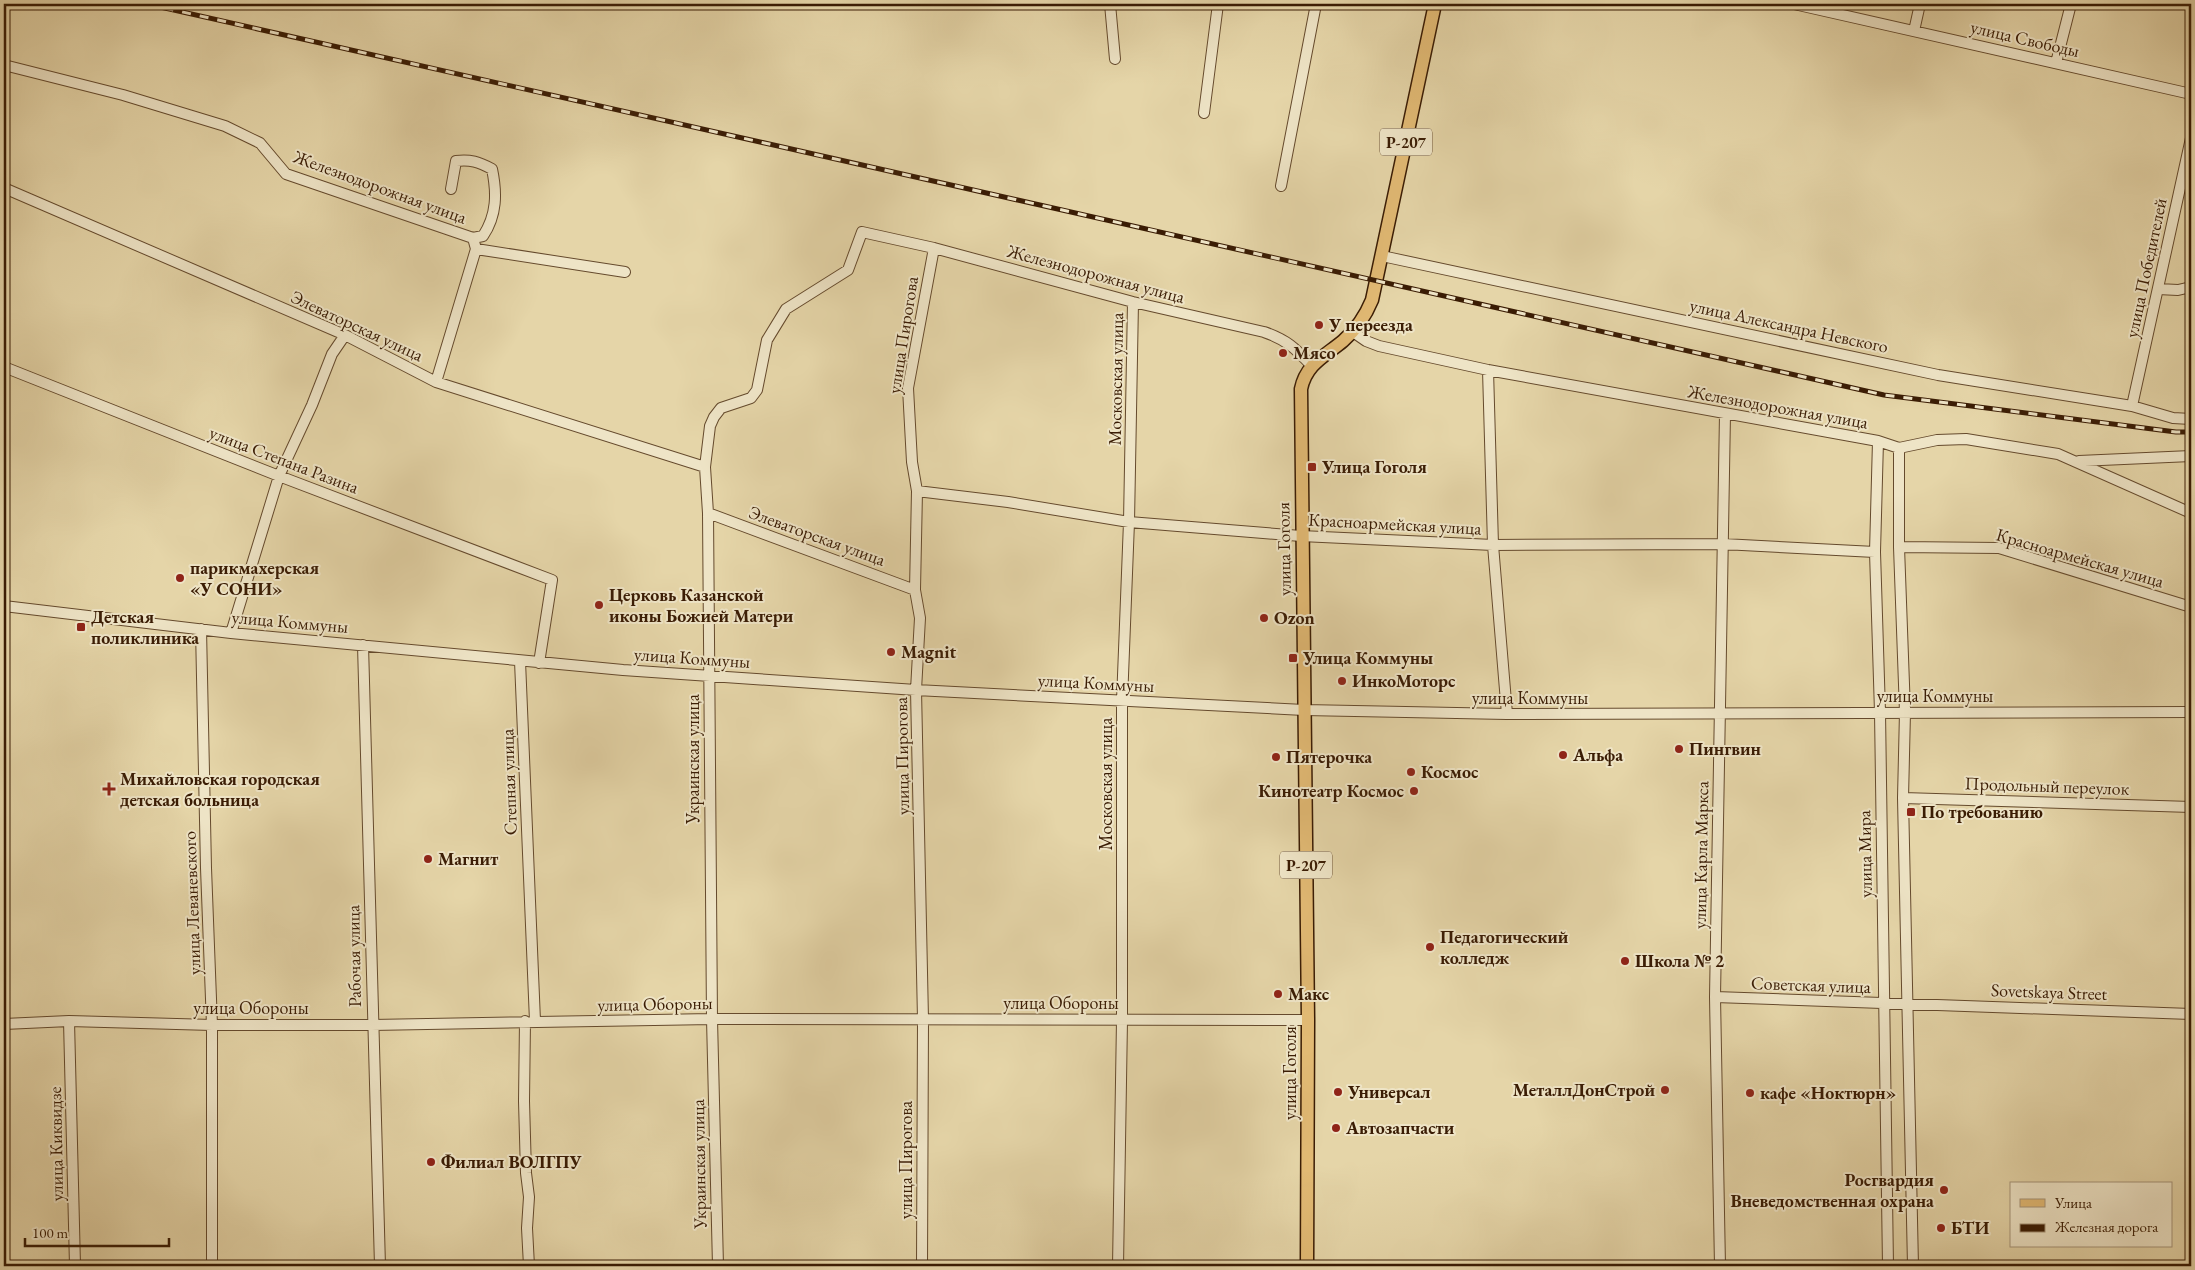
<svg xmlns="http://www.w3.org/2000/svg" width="2195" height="1270" viewBox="0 0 2195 1270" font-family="'EB Garamond',serif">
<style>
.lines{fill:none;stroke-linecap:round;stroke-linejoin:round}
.minor-casing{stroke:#654a2d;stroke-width:12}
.major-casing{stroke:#3a1c04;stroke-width:15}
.minor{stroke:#eee4c6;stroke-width:10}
.major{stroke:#e2ba74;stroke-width:12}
.rail-casing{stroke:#3a1c04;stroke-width:5}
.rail{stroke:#eee4c6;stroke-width:3;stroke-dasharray:9;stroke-linecap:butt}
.poi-dot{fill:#8f2418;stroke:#eee4c6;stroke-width:2}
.labels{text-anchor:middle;stroke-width:4;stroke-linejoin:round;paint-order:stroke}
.shield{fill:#eee4c6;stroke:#70583e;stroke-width:1}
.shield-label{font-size:16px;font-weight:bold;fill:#3a1c04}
.street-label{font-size:18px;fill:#3a1c04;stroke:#eee4c6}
.poi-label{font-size:18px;font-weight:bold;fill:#3a1c04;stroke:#eee4c6;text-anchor:start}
</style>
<rect width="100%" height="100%" fill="#e5d5a8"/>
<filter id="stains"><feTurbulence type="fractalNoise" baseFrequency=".004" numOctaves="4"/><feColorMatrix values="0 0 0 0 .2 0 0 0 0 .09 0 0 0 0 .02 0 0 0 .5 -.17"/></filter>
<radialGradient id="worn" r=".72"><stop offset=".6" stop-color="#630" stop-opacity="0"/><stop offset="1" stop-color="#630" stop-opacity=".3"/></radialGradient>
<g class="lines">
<!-- minor casing -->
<g class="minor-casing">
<path id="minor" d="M1110 4 1115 59
M1794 4 2191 94
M1914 31 1920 4
M2056 63 2071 4
M4 65 123 95 225 126 260 143 286 174 473 238 483 236C497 215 497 193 492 169 479 162 470 159 456 161L451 189
M1204 113 1218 4
M1281 186 1316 4
M4 188 345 335 436 382 705 467
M473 238 476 249 625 272
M1382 256 1938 375 2132 406 2173 418 2191 419
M2158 289 2178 290 2191 287
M1353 332 1366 341 1379 346 1488 370 1878 441 1899 448 1937 440 1966 439 2058 454 2191 513
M4 367 279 476 552 580 539 663
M1488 370 1493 545 1507 714
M436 382 476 249
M2132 406 2191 138
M1878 441 1875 552 1880 712 1888 1266
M1899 448V547L1905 712 1903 798 1913 1266
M2079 461 2191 456
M917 491 1008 502 1129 522 1301 536 1493 545 1723 544 1875 552
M708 513 915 590
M1899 547 1999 548 2191 607
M4 606 231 633 623 670 916 690 1304 710 1507 714 2191 712
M201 629 206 868 212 1025V1266
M231 633 279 476 312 405 332 354 345 335
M363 645 380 1266
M520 661 535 1021
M1903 798 2191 807
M1715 997 2191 1014
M69 1021 75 1266
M525 1021 524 1101 526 1173 529 1197 527 1228 529 1266
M4 1024 69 1021 212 1025H372L712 1019 1308 1020
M718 1266 712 1019 708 513 705 467 710 426 714 417 721 408 751 398 757 390 767 340 786 309 848 270 862 232 934 248 1133 302 1264 332C1287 340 1295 348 1311 365
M922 1266 923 1019 916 690 920 618 915 590 917 491 912 462 908 388 934 248
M1118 1266 1122 1020V701L1129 522 1133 302
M1720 1266 1715 997 1725 414"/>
</g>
<!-- major casing -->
<g class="major-casing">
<path id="major" d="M1307 1266 1308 1020 1301 389C1306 364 1325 356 1343 341 1357 329 1365 317 1372 300L1435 4"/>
</g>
<!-- minor -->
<use href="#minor" class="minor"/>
<!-- major -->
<use href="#major" class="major"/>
<!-- rail casing -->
<g class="rail-casing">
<path id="rail" d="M147 4 1884 395 2176 432H2191"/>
</g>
<!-- rail -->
<use href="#rail" class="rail"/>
</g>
<!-- markers -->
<g class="poi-dot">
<circle cx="1319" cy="325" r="5"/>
<circle cx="1283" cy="353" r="5"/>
<rect x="1307" y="462" width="10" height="10" rx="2.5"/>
<circle cx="180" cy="578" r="5"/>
<circle cx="599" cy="605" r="5"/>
<circle cx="1264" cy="618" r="5"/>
<rect x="76" y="622" width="10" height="10" rx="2.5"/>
<circle cx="891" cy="652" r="5"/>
<rect x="1288" y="653" width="10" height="10" rx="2.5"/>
<circle cx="1342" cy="681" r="5"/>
<circle cx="1679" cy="749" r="5"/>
<circle cx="1563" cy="755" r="5"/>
<circle cx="1276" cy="757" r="5"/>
<circle cx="1411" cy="772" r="5"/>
<path d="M106.5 781.5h5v5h5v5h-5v5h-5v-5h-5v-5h5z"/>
<circle cx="1414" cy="791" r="5"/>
<rect x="1906" y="807" width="10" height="10" rx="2.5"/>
<circle cx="428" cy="859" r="5"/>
<circle cx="1430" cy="947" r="5"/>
<circle cx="1625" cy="961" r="5"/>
<circle cx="1278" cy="994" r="5"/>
<circle cx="1665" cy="1090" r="5"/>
<circle cx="1338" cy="1092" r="5"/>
<circle cx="1750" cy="1093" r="5"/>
<circle cx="1336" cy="1128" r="5"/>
<circle cx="431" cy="1162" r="5"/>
<circle cx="1944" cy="1190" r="5"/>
<circle cx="1941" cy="1228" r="5"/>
</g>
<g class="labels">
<!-- shield labels -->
<g class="shield">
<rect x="1380" y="128.5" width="52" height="27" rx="4"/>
<rect x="1280" y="851.5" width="52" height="27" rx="4"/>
</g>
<g class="shield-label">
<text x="1406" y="148">Р-207</text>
<text x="1306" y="871">Р-207</text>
</g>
<!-- street labels -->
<g class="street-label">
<text transform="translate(2025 39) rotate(13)" y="6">улица Свободы</text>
<text transform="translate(380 187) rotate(20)" y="6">Железнодорожная улица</text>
<text transform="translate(2146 268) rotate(-78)" y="6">улица Победителей</text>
<text transform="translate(1096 274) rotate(15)" y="6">Железнодорожная улица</text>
<text transform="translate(357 326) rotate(25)" y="6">Элеваторская улица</text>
<text transform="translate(1789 326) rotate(12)" y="6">улица Александра Невского</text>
<text transform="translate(903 335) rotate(-81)" y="6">улица Пирогова</text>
<text transform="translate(1116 379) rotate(-89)" y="6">Московская улица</text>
<text transform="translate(1778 407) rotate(10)" y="6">Железнодорожная улица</text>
<text transform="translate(284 460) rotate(21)" y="6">улица Степана Разина</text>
<text transform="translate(1395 524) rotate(3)" y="6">Красноармейская улица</text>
<text transform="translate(817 536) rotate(20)" y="6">Элеваторская улица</text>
<text transform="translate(1284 549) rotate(-91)" y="6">улица Гоголя</text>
<text transform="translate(2080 558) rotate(16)" y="6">Красноармейская улица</text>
<text transform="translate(290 622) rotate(5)" y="6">улица Коммуны</text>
<text transform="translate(692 658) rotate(4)" y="6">улица Коммуны</text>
<text transform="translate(1096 683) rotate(3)" y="6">улица Коммуны</text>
<text x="1935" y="702">улица Коммуны</text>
<text x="1530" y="704">улица Коммуны</text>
<text transform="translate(902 756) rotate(-91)" y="6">улица Пирогова</text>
<text transform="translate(693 759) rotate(-90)" y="6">Украинская улица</text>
<text transform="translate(509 782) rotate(-92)" y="6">Степная улица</text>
<text transform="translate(1106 784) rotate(-90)" y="6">Московская улица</text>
<text transform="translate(2047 786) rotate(2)" y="6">Продольный переулок</text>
<text transform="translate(1865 854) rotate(-91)" y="6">улица Мира</text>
<text transform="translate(1701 855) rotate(-89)" y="6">улица Карла Маркса</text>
<text transform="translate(192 903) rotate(-92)" y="6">улица Леваневского</text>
<text transform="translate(354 956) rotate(-91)" y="6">Рабочая улица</text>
<text transform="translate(1811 985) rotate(2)" y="6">Советская улица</text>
<text transform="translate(2049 992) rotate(2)" y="6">Sovetskaya Street</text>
<text x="1061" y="1009">улица Обороны</text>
<text transform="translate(655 1004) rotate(-1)" y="6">улица Обороны</text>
<text x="251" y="1014">улица Обороны</text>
<text transform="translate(1290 1073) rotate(-90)" y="6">улица Гоголя</text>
<text transform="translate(56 1144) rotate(-91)" y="6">улица Киквидзе</text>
<text transform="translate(906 1160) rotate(-90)" y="6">улица Пирогова</text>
<text transform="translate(699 1164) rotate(-91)" y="6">Украинская улица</text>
</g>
<!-- poi labels -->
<g class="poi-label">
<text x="1329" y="331">У переезда</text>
<text x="1293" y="359">Мясо</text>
<text x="1322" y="473">Улица Гоголя</text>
<text x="190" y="574">парикмахерская<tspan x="190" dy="21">«У СОНИ»</tspan></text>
<text x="609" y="601">Церковь Казанской<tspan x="609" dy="21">иконы Божией Матери</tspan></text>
<text x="91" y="623">Детская<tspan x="91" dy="21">поликлиника</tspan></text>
<text x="1274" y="624">Ozon</text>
<text x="901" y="658">Magnit</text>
<text x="1303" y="664">Улица Коммуны</text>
<text x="1352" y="687">ИнкоМоторс</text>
<text x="1689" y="755">Пингвин</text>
<text x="1573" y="761">Альфа</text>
<text x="1286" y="763">Пятерочка</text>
<text x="1421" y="778">Космос</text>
<text x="120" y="785">Михайловская городская<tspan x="120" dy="21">детская больница</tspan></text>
<text x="1404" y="797" text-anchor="end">Кинотеатр Космос</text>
<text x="1921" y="818">По требованию</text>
<text x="438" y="865">Магнит</text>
<text x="1440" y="943">Педагогический<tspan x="1440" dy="21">колледж</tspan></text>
<text x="1635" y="967">Школа № 2</text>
<text x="1288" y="1000">Макс</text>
<text x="1655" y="1096" text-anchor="end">МеталлДонСтрой</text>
<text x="1348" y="1098">Универсал</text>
<text x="1760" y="1099">кафе «Ноктюрн»</text>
<text x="1346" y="1134">Автозапчасти</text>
<text x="441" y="1168">Филиал ВОЛГПУ</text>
<text x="1934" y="1186" text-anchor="end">Росгвардия<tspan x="1934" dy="21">Вневедомственная охрана</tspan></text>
<text x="1951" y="1234">БТИ</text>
</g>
</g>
<!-- margin -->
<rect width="2195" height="1270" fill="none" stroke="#e5d5a8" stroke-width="20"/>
<rect x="5" y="5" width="2185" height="1260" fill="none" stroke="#3a1c04" stroke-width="2.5"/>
<rect x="10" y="10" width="2175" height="1250" fill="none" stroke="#3a1c04"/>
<!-- legend -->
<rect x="2010" y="1182" width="162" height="65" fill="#eee4c6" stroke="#a69478"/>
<rect x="2020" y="1199" width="25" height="8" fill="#e2ba74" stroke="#a69478"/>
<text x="2055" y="1208" font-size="15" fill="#3a1c04">Улица</text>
<rect x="2020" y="1224" width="25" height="8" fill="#3a1c04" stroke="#a69478"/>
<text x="2055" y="1232" font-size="15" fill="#3a1c04">Железная дорога</text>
<!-- scale -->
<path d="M25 1238v8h144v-8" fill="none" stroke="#3a1c04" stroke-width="2.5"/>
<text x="32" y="1238" font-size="15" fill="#3a1c04" stroke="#eee4c6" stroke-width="4" paint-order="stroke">100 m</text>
<rect width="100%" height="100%" filter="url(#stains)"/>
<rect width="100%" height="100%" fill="url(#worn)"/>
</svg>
